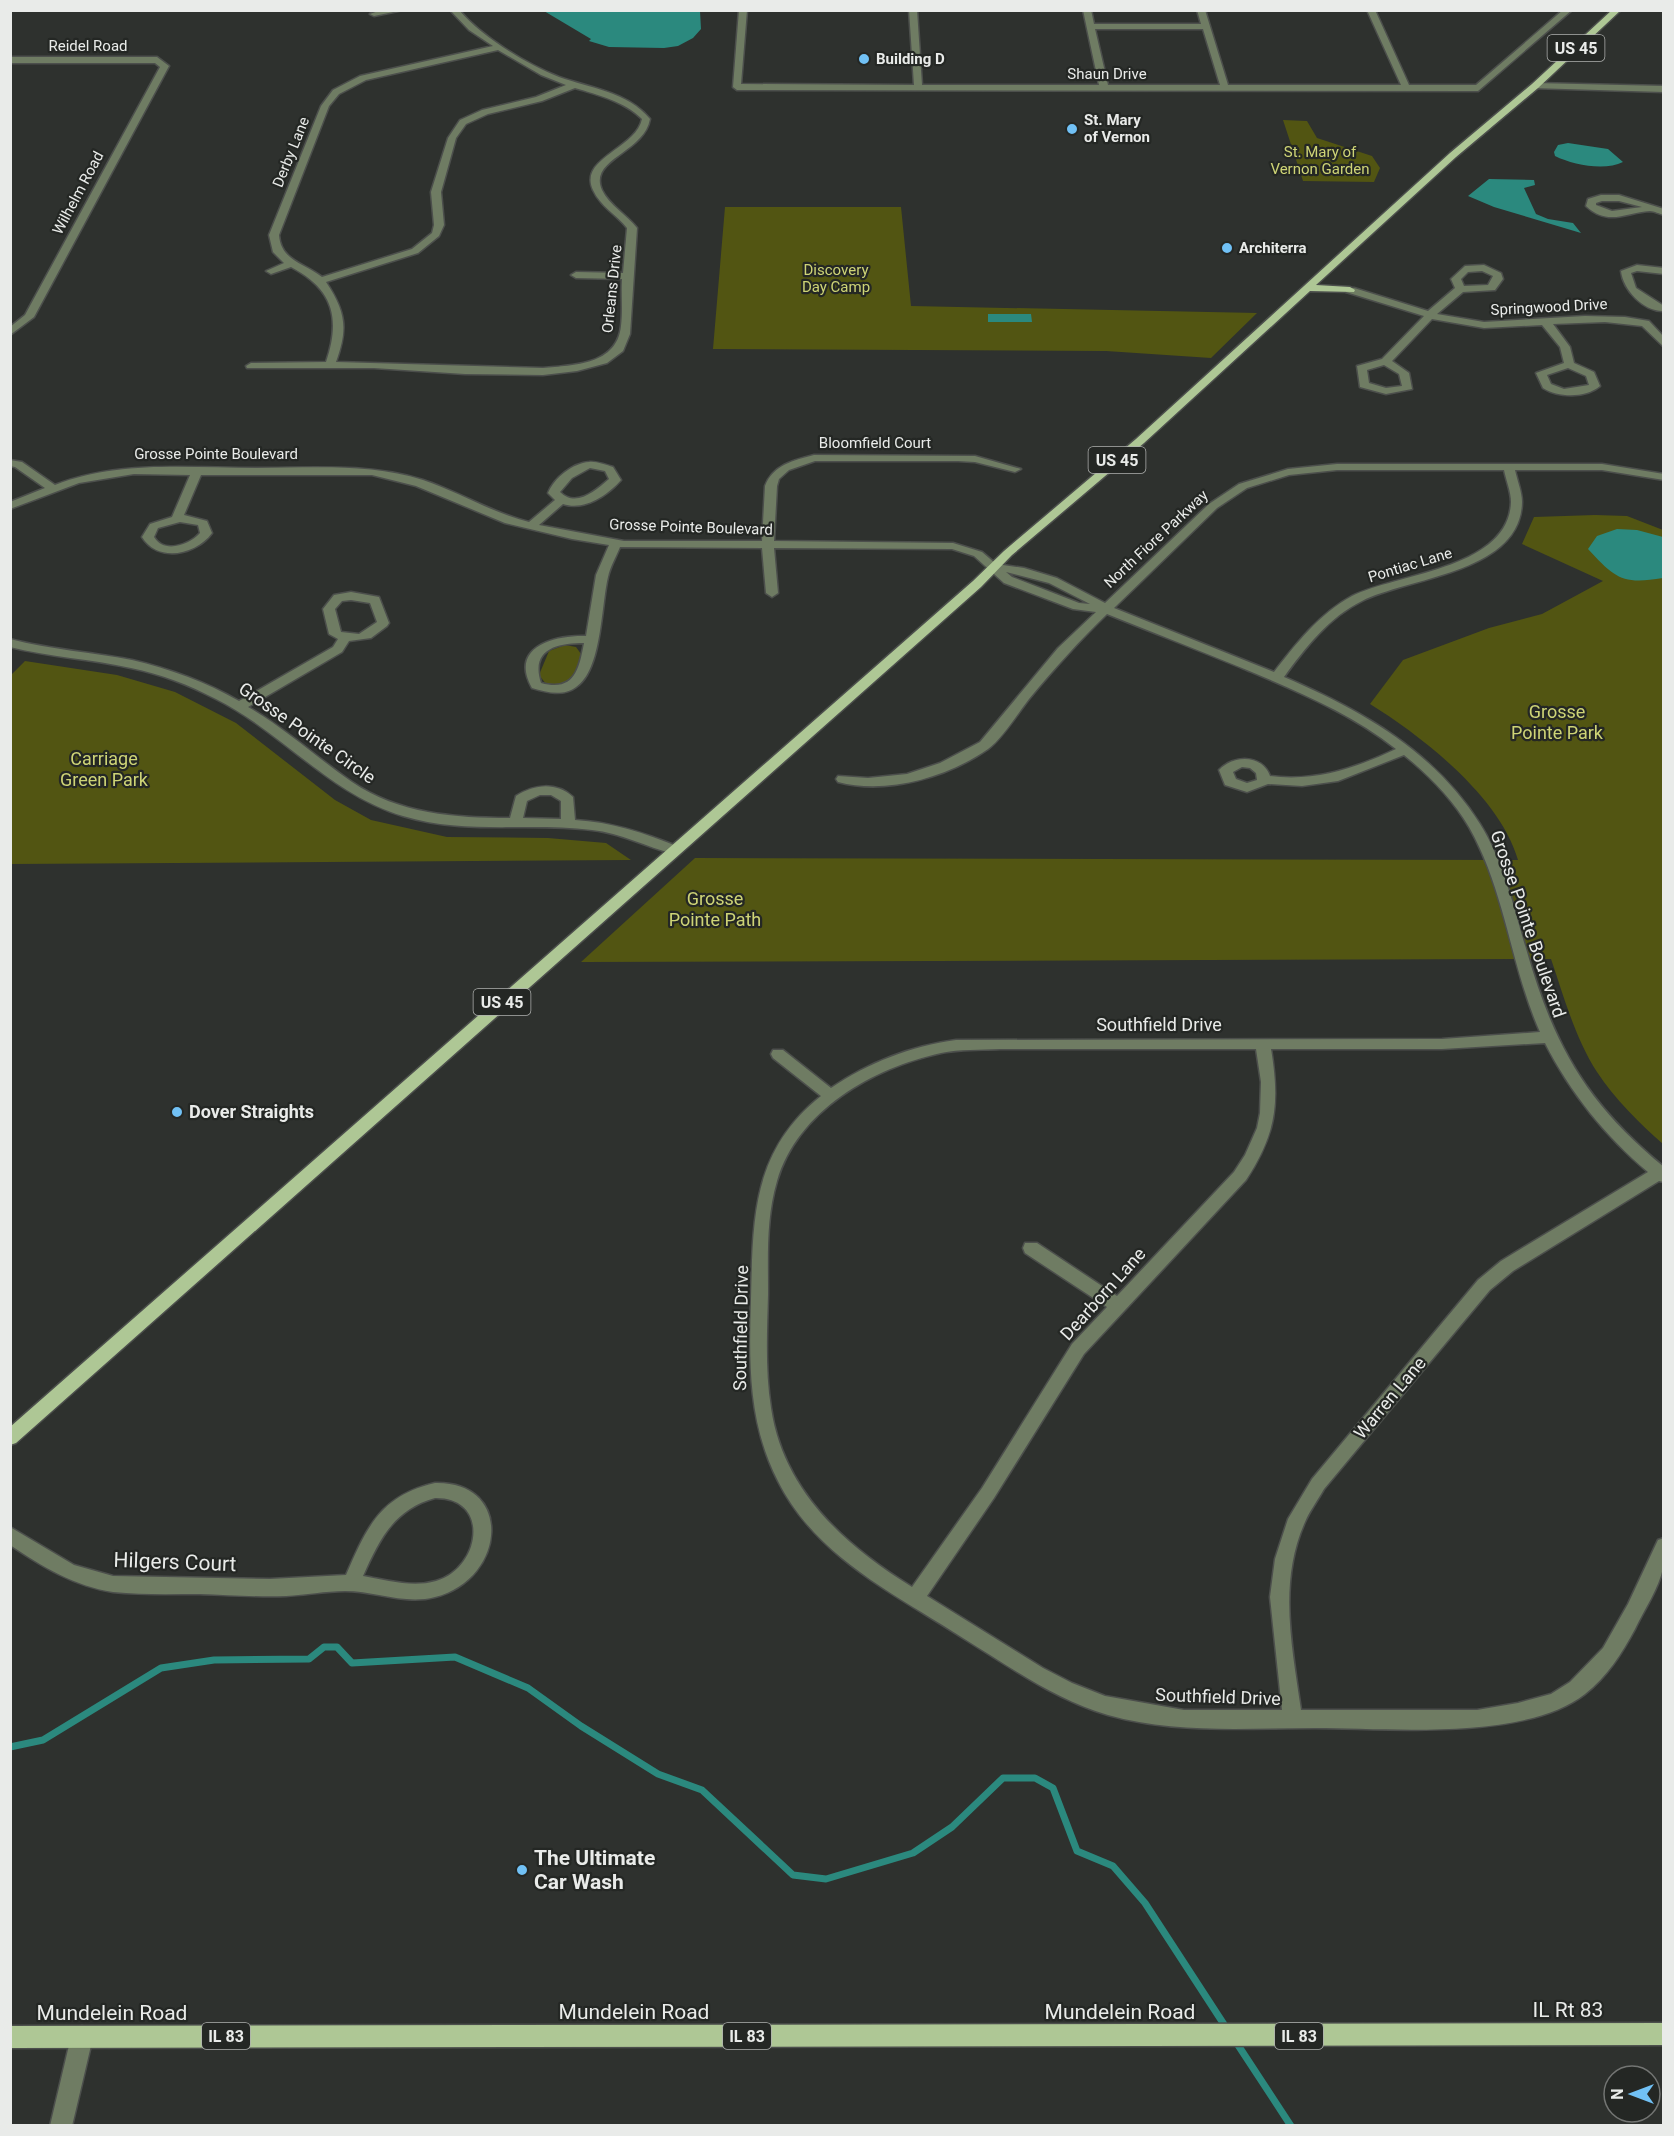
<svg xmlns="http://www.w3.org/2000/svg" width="1674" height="2136" viewBox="0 0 1674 2136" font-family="Roboto,sans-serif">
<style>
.green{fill:#525512}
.water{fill:#2b897e}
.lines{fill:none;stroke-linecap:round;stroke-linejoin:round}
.stream{stroke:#2b897e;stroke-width:7}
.minor-casing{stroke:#4c4f4c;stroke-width:3}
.major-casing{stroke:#4c4f4c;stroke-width:3}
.minor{fill:#6f7c63;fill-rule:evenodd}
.major{fill:#aec795;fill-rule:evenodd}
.poi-dot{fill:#71c1f5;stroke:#242724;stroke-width:2}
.labels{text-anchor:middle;stroke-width:4.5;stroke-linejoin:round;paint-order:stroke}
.far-street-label{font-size:15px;fill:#e9ebe9;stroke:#242724}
.far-poi-label{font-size:15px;font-weight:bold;fill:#e9ebe9;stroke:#242724;text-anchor:start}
.far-park-label{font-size:15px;fill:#ced476;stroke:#242724}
.shield{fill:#242724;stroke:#aeb0ae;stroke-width:1.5}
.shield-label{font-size:16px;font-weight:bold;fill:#e9ebe9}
.park-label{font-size:18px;fill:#ced476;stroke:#242724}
.street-label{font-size:18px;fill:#e9ebe9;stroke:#242724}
.poi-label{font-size:18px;font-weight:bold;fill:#e9ebe9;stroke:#242724;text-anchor:start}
.near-street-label{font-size:21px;fill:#e9ebe9;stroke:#242724}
.near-poi-label{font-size:21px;font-weight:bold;fill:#e9ebe9;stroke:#242724;text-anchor:start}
</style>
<rect width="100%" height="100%" fill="#2e312e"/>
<!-- green -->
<path class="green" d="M1283 120 1307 121 1317 138 1372 156 1380 168 1374 182 1303 181Z
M725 207H901L911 306 1257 313 1211 358 1106 351 713 349Z
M1595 515 1627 516 1663 530V1144C1640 1124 1614 1098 1597 1072 1575 1038 1564 997 1551 959L581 962 695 858 1518 860C1500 797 1423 737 1370 704L1403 660 1489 628 1542 614 1603 581 1522 544 1534 517Z
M565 645 576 647 581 654C575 674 571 690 546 684L539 675 549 651Z
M25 661 117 675 175 692 236 723 335 800 371 820 447 837 548 838 606 843 631 860 11 864V675Z"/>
<!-- water -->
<path class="water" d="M544 11H700L701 29 693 38 678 46 664 48 609 47 589 41 591 39Z
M1568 143 1608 149 1623 162C1605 171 1573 165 1555 156L1554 152 1558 145Z
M1489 179 1534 180 1535 185 1524 188 1536 214 1548 219 1573 223 1581 233 1494 207 1468 196Z
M988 314H1031L1032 322H988Z
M1617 529 1637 530 1663 537V578C1622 585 1615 578 1588 549L1597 536Z"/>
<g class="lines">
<!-- stream -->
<path class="stream" d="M10 1747 43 1740 161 1668 214 1660 309 1659 324 1647H337L352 1663 455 1657 528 1688 581 1726 658 1774 702 1790 793 1875 826 1879 913 1853 952 1827 1003 1778H1035L1053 1788 1077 1851 1113 1866 1145 1903 1227 2029
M1236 2042 1291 2126"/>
<!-- minor casing -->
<g class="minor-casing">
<path id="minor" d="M381 10H403L374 16 370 14Z
M450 10H459C482 37 526 64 559 77 590 88 628 92 650 119 644 153 588 159 602 190 609 205 627 215 637 228L630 334 623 351 607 363 577 371 543 375 465 374 374 368H247L246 366 251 363 326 362C341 318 333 289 291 267L271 274 266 271 284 263 273 252 269 235 321 106 333 90 360 76 493 46 469 30ZM498 50 541 75 566 85 536 97 482 110 460 120 448 138 431 192 434 225 432 233 412 249 322 277C304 263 281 261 279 235L329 106 339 94 366 80ZM575 88C598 95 624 101 642 119 636 149 578 158 593 190 600 206 617 215 627 228L623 273 576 272 571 275 576 278 622 279C621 295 623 310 621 326 617 365 574 365 543 368L336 362C348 329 346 312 326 282L418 253 439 236 444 225 441 192 456 138 466 124 488 114 542 101Z
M739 10H747L741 84 914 85 909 10H917L922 85H1099L1083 10H1091L1094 24H1201L1197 10H1205L1228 85H1401L1367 10H1375L1409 85H1476L1563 10H1572L1478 91 737 90 733 87ZM1095 29H1203L1220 85H1108Z
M10 57H157L169 66 34 317 10 335V327L25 315 160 67 155 63H10Z
M1535 83 1664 86V92L1532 88V84Z
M1601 195H1619L1664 209V215C1660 214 1654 211 1650 211 1627 212 1608 227 1586 206L1588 199ZM1602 201H1619L1642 207 1612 211 1596 205V203Z
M1637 265 1664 268V274L1637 271 1631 273 1636 288 1664 306V311C1644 312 1623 290 1621 271Z
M1465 266 1484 265 1501 273 1503 279 1495 290 1463 292 1437 314 1484 322 1585 316 1625 317 1649 321 1664 337V347L1642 326 1605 322 1553 324 1570 347 1574 363 1594 372 1600 386C1586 398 1559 398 1543 388L1536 373 1564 363 1560 347 1542 325 1484 328 1432 319 1392 361 1409 373 1412 389 1386 394 1360 387 1357 366 1382 359 1424 316 1346 292V288H1354L1428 311 1455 288 1451 279ZM1482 271 1493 276 1488 285 1464 286 1461 279 1468 272ZM1384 365 1399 374 1402 386 1386 388 1369 383 1367 370ZM1568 368 1586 376 1589 385 1564 389 1551 384 1547 375Z
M814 455 975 456 1021 469 1015 472 975 462 958 461H815L789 470 779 479 777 486 774 541 953 543 982 552 996 564 1024 568 1057 578 1105 603 1209 504 1239 484 1288 469 1337 464H1602L1664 474V480L1602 470H1515C1517 480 1522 492 1522 502 1521 573 1409 577 1362 601 1329 617 1305 648 1284 677 1361 710 1434 751 1480 824 1504 862 1514 909 1527 952 1554 1046 1587 1104 1664 1167V1182L1659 1181 1513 1271 1490 1290 1324 1489C1318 1500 1310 1510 1305 1522 1278 1582 1292 1647 1301 1710H1477L1518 1703 1551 1694 1570 1682 1603 1648 1628 1604 1658 1540 1664 1538C1664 1547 1665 1559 1663 1568 1659 1588 1644 1610 1635 1629 1622 1653 1607 1677 1585 1694 1525 1741 1390 1728 1315 1728 1246 1728 1175 1734 1108 1715 1054 1699 1010 1667 963 1638 895 1594 816 1557 778 1481 748 1423 749 1362 751 1299 753 1218 752 1151 821 1096L773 1058 771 1054 773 1050H783L831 1088C868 1063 911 1046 956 1040L1442 1039 1540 1032C1511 967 1505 890 1469 827 1453 800 1429 775 1404 755L1338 781 1302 786 1268 784 1247 792 1225 785 1219 770C1233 755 1262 754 1270 776 1315 782 1356 768 1396 749 1352 714 1299 692 1247 670 1201 651 1154 633 1107 614 1079 641 1054 669 1029 699 1018 713 1002 739 988 749 948 777 887 795 838 782L836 779 838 776 868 778 907 774 940 763 980 742 1058 648 1096 612 1073 609 1004 583 974 556 952 549 774 548 778 593 772 597 766 593 762 548 620 547C616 557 610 567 608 577 601 606 602 670 576 687 563 697 546 692 532 688 509 647 554 635 586 636L596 575 609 545 572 539 505 523 416 486 372 475H201L184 515 207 521 212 533C196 555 158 563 142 537L150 524 172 517 190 475 134 474 79 483 10 509V502L45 488 15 467 10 466V460L22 462 55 485C118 460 190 468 256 468 312 468 369 463 423 480 459 492 492 513 529 522L555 500 548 493C554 478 573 463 589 462 596 461 606 465 613 467L621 480C607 496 584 511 563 504L539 525 624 541H762L765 486C773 465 794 460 814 455ZM590 468 605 471 609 479C595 491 576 508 560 492L572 478ZM1337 470H1504C1506 480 1511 492 1511 502 1509 569 1398 573 1352 596 1319 614 1296 644 1274 672L1114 608 1217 508 1247 488 1289 475ZM180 522 198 525 200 533C189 545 164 554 154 537L158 528ZM1006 572 1049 583 1090 604 1079 603 1012 577ZM584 643C579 670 574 692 541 683 530 649 557 643 584 643ZM1242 767 1250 768 1256 773 1257 780 1247 783 1236 779 1233 772ZM1545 1043C1570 1092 1605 1136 1648 1172L1501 1261 1478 1280 1312 1479 1288 1519 1275 1559 1270 1597 1282 1710H1184L1105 1696 1072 1683 1043 1668 927 1596 994 1498 1084 1354 1246 1180C1276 1134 1280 1104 1271 1049H1442ZM1000 1049H1256L1261 1082 1260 1113 1257 1128 1245 1155 1234 1172 1117 1296 1037 1243H1025L1023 1248 1025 1253 1107 1307 1072 1344 982 1488 912 1587C844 1545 783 1490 771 1408 765 1370 767 1332 768 1294 768 1256 766 1218 777 1181 798 1110 873 1068 941 1053 960 1049 980 1050 1000 1049Z
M351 592 379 597 389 623 387 626 371 638 349 641 342 652 248 707C285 728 317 758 352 782 399 814 455 818 510 818L516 796C535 784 556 782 573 797L575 820C611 822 645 833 679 847L681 850 679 853 674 854C646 847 621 833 592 830 529 822 465 835 403 816 331 795 282 732 216 699 189 685 161 674 131 668 91 659 50 657 10 647V639C51 650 92 652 132 660 170 669 206 682 239 701L333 647 338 639 329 634 323 609 334 595ZM351 600 370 603 377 622 359 634 341 632 335 609 342 601ZM551 795 561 801V819L523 818 527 801 540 795Z
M435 1483C514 1481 506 1579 435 1597 405 1605 376 1591 345 1591 325 1591 306 1595 286 1596 257 1597 228 1595 200 1594 171 1594 142 1595 113 1592 74 1586 43 1567 10 1545V1527L74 1565 113 1576 270 1579 346 1575C367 1527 380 1496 435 1483ZM435 1498C491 1497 481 1568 436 1581 412 1588 387 1580 363 1576 379 1540 394 1509 435 1498Z
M82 2026 90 2029 93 2037 72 2126H50L71 2037 74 2029Z"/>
</g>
<!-- major casing -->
<g class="major-casing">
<path id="major" d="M1612 10H1621L1538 88 1456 157 1316 285 1350 287 1355 290 1354 292 1310 291 1144 443 1012 555 981 587 16 1443 10 1445V1427L973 581 1004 551 1136 439 1450 153 1532 84Z
M1664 2023V2045L10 2048V2026Z"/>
</g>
<!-- minor -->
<use href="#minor" class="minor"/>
<!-- major -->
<use href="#major" class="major"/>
</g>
<!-- markers -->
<g class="poi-dot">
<circle cx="864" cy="59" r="6"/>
<circle cx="1072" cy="129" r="6"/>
<circle cx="1227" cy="248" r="6"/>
<circle cx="177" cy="1112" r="6"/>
<circle cx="522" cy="1870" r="6"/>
</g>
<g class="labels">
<!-- far-street labels -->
<g class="far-street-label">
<text x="88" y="51">Reidel Road</text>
<text x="1107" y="79">Shaun Drive</text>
<text transform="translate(291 152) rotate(-68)" y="5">Derby Lane</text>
<text transform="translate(78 193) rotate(-62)" y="5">Wilhelm Road</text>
<text transform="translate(612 289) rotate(-84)" y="5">Orleans Drive</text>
<text transform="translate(1549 307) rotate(-3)" y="5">Springwood Drive</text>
<text x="875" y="448">Bloomfield Court</text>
<text x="216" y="459">Grosse Pointe Boulevard</text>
<text transform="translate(691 527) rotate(2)" y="5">Grosse Pointe Boulevard</text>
<text transform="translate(1156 539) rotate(-43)" y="5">North Fiore Parkway</text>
<text transform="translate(1410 565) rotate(-17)" y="5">Pontiac Lane</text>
</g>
<!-- far-poi labels -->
<g class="far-poi-label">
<text x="876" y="64">Building D</text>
<text x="1084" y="125">St. Mary<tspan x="1084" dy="17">of Vernon</tspan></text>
<text x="1239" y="253">Architerra</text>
</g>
<!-- far-park labels -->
<g class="far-park-label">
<text x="1320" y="157">St. Mary of<tspan x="1320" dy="17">Vernon Garden</tspan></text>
<text x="836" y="275">Discovery<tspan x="836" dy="17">Day Camp</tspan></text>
</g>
<!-- shield labels -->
<g class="shield">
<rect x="1547.5" y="35" width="57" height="26" rx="4.5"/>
<rect x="1088.5" y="447" width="57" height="26" rx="4.5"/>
<rect x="473.5" y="989" width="57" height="26" rx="4.5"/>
<rect x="202" y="2023" width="48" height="26" rx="4.5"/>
<rect x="723" y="2023" width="48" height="26" rx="4.5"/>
<rect x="1275" y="2023" width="48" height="26" rx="4.5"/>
</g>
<g class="shield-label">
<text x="1576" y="54">US 45</text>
<text x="1117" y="466">US 45</text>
<text x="502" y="1008">US 45</text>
<text x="226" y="2042">IL 83</text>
<text x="747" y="2042">IL 83</text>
<text x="1299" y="2042">IL 83</text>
</g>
<!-- park labels -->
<g class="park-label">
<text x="1557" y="718">Grosse<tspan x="1557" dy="21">Pointe Park</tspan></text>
<text x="104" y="765">Carriage<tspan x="104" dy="21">Green Park</tspan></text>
<text x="715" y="905">Grosse<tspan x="715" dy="21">Pointe Path</tspan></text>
</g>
<!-- street labels -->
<g class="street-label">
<text transform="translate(307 733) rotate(35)" y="6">Grosse Pointe Circle</text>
<text transform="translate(1528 924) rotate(71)" y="6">Grosse Pointe Boulevard</text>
<text x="1159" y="1031">Southfield Drive</text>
<text transform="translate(1103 1294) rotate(-48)" y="6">Dearborn Lane</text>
<text transform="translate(741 1328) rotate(-89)" y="6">Southfield Drive</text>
<text transform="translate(1390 1398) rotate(-50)" y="6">Warren Lane</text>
<text transform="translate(1218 1697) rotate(2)" y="6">Southfield Drive</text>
</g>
<!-- poi labels -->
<g class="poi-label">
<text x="189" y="1118">Dover Straights</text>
</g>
<!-- near-street labels -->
<g class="near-street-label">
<text transform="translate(175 1562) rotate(2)" y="7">Hilgers Court</text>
<text x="1568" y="2017">IL Rt 83</text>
<text x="634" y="2019">Mundelein Road</text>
<text x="1120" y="2019">Mundelein Road</text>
<text x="112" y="2020">Mundelein Road</text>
</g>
<!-- near-poi labels -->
<g class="near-poi-label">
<text x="534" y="1865">The Ultimate<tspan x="534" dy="24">Car Wash</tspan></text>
</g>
</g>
<!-- border -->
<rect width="1674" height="2136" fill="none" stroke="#e9ebe9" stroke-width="24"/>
<!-- north arrow -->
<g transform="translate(1632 2094) rotate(270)"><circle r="28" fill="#242724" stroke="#737573" stroke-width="1.5"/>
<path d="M0-4.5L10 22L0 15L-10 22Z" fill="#71c1f5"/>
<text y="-9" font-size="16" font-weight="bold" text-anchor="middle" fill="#e9ebe9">N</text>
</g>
</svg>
